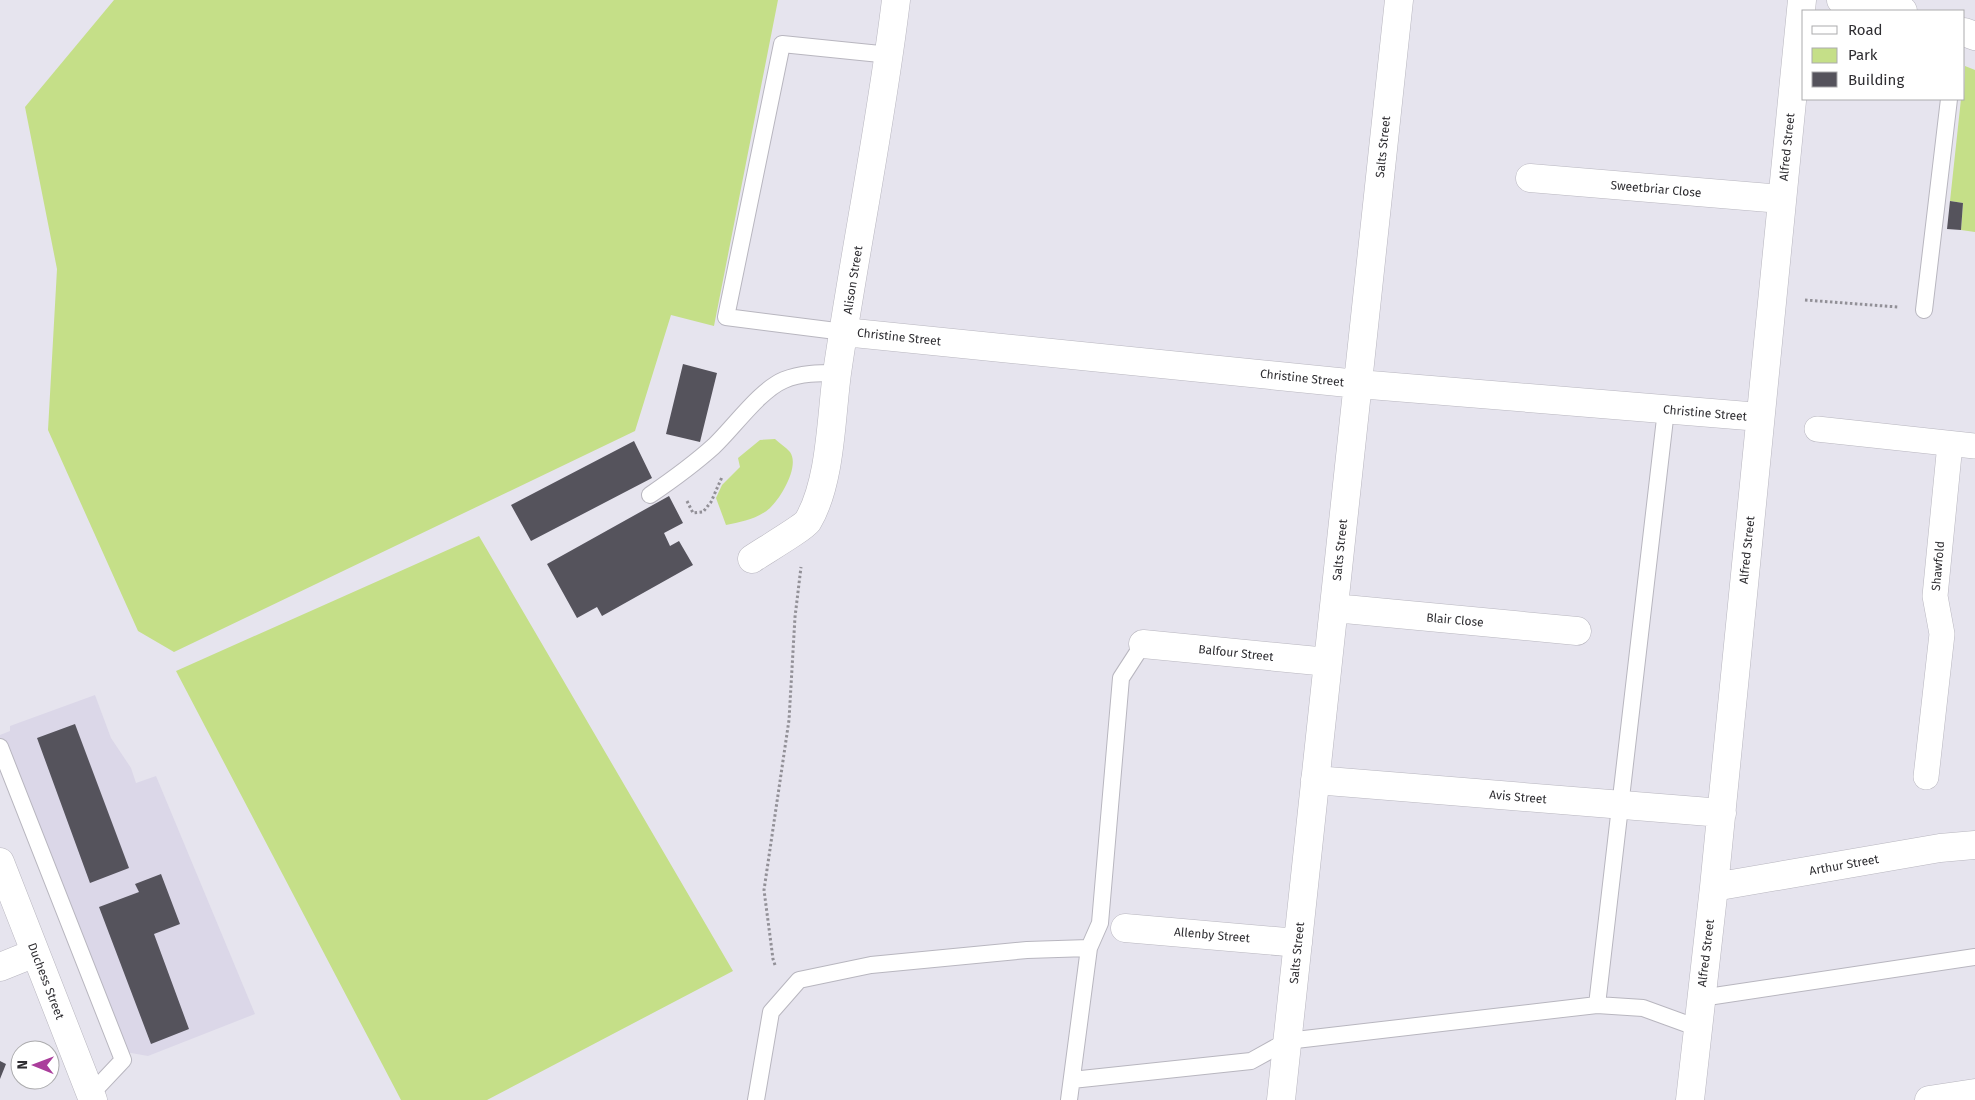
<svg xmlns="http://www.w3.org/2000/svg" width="1975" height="1100" viewBox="0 0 1975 1100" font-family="'Fira Sans',sans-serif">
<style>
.built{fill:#dbd7e8}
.green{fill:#c5df88}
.building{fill:#55535c}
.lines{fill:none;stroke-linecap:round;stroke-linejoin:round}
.service-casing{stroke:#b8b6bf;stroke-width:18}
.pedestrian-casing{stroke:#b8b6bf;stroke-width:26}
.minor-casing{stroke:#b8b6bf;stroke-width:29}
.path{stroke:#929097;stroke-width:3;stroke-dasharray:2.5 2.5;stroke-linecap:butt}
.service{stroke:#fff;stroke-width:16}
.pedestrian{stroke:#fff;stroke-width:25}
.minor{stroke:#fff;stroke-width:28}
.labels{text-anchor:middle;stroke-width:5;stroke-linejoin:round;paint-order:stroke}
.street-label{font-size:12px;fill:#2e2d31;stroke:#fff}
</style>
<rect width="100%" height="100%" fill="#e6e4ee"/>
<!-- built -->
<path class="built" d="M95 695 111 738 131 768 136 783 156 776 255 1014 148 1056 114 1050 0 763V735L10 731V726Z"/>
<!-- green -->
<path class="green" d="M114 0H778L714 326 671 315 635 431 174 652 138 631 48 430 57 269 25 107Z
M1965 66 1975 70V232L1961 230 1963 203 1950 201 1961 99H1964Z
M775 439C779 443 786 447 790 452 800 466 781 498 770 508 758 519 741 522 726 525L716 498 722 485 740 467 738 458 760 440Z
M479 536 733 971 487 1100H401L176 671Z"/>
<!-- building -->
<path class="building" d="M1950 201 1963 203 1961 230 1947 229Z
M683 364 717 373 700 442 666 434Z
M634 441 652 478 531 541 511 505Z
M669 496 683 523 664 533 670 546 679 541 693 565 602 616 597 607 577 618 547 564Z
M75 724 129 868 90 883 37 738Z
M161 874 180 924 154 934 189 1029 151 1044 99 907 139 892 135 884Z
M0 1061 6 1064 0 1079Z"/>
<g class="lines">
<!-- service casing -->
<g class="service-casing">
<path id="service" d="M1924 310 1949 99
M844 332 726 317 782 44 890 55
M650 495C672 480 694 464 714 446 734 427 760 390 784 380 801 373 819 373 837 373
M0 747 123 1060 91 1094
M1701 998 1975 957
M1597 1005 1666 410
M1072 1080 1251 1061 1287 1041 1597 1005 1643 1008 1698 1028
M756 1100 771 1012 799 980 871 965 1027 950 1089 948
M1069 1100 1089 948 1100 923 1121 678 1143 644"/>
</g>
<!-- pedestrian casing -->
<g class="pedestrian-casing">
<path id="pedestrian" d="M1817 429 1975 446
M1926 777 1942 634 1935 596 1950 444"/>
</g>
<!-- minor casing -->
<g class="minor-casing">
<path id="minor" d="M1841 0 1863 2 1903 11
M1964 32 1975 36
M1530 178 1782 199
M844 332 1358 384 1760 417
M752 559C762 552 803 528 808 521 831 482 831 417 837 373 855 249 881 125 896 0
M1334 608 1577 631
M1143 644 1328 662
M1315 780 1722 813
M0 862 93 1100
M1714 887 1940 848 1975 845
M1125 928 1298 943
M0 967 35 953
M1281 1100 1399 0
M1690 1100 1714 887 1802 0
M1929 1100 1975 1093"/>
</g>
<!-- path -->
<path class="path" d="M1805 300 1898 307
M687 501 693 513 703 512 711 502 722 477
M775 965 773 959 764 890 789 720 795 617 801 567"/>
<!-- service -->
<use href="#service" class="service"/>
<!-- pedestrian -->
<use href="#pedestrian" class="pedestrian"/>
<!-- minor -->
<use href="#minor" class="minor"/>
</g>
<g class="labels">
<!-- street labels -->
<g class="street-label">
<text transform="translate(1383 147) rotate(-84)" y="4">Salts Street</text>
<text transform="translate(1787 147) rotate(-84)" y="4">Alfred Street</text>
<text transform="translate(1656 189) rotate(5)" y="4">Sweetbriar Close</text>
<text transform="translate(853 280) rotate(-81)" y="4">Alison Street</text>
<text transform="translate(899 337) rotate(6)" y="4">Christine Street</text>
<text transform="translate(1302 378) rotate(6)" y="4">Christine Street</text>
<text transform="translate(1705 413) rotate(5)" y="4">Christine Street</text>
<text transform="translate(1340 550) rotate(-84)" y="4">Salts Street</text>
<text transform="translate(1747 550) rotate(-84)" y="4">Alfred Street</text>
<text transform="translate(1938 566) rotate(-85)" y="4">Shawfold</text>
<text transform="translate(1455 620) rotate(5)" y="4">Blair Close</text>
<text transform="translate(1236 653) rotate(6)" y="4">Balfour Street</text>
<text transform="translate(1518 797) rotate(5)" y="4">Avis Street</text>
<text transform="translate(1844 865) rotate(-10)" y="4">Arthur Street</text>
<text transform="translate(1212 935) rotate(5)" y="4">Allenby Street</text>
<text transform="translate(1297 953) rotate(-84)" y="4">Salts Street</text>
<text transform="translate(1706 953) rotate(-83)" y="4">Alfred Street</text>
<text transform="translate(46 981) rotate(69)" y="4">Duchess Street</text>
</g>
</g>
<!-- legend -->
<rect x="1802" y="10" width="162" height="90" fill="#ffffff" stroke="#ababad"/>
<rect x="1812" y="26" width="25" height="8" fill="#ffffff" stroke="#ababad"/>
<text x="1848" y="35" font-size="15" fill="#2e2d31">Road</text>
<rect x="1812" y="48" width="25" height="15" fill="#c5df88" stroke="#ababad"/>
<text x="1848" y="60" font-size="15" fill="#2e2d31">Park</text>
<rect x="1812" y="72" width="25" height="15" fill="#55535c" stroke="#ababad"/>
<text x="1848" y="85" font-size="15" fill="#2e2d31">Building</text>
<!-- north arrow -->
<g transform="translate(35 1065) rotate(271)"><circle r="24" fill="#ffffff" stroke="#ababad"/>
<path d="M0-4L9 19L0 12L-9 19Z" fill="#aa3d9b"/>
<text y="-8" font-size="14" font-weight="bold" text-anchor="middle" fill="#2e2d31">N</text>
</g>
</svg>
